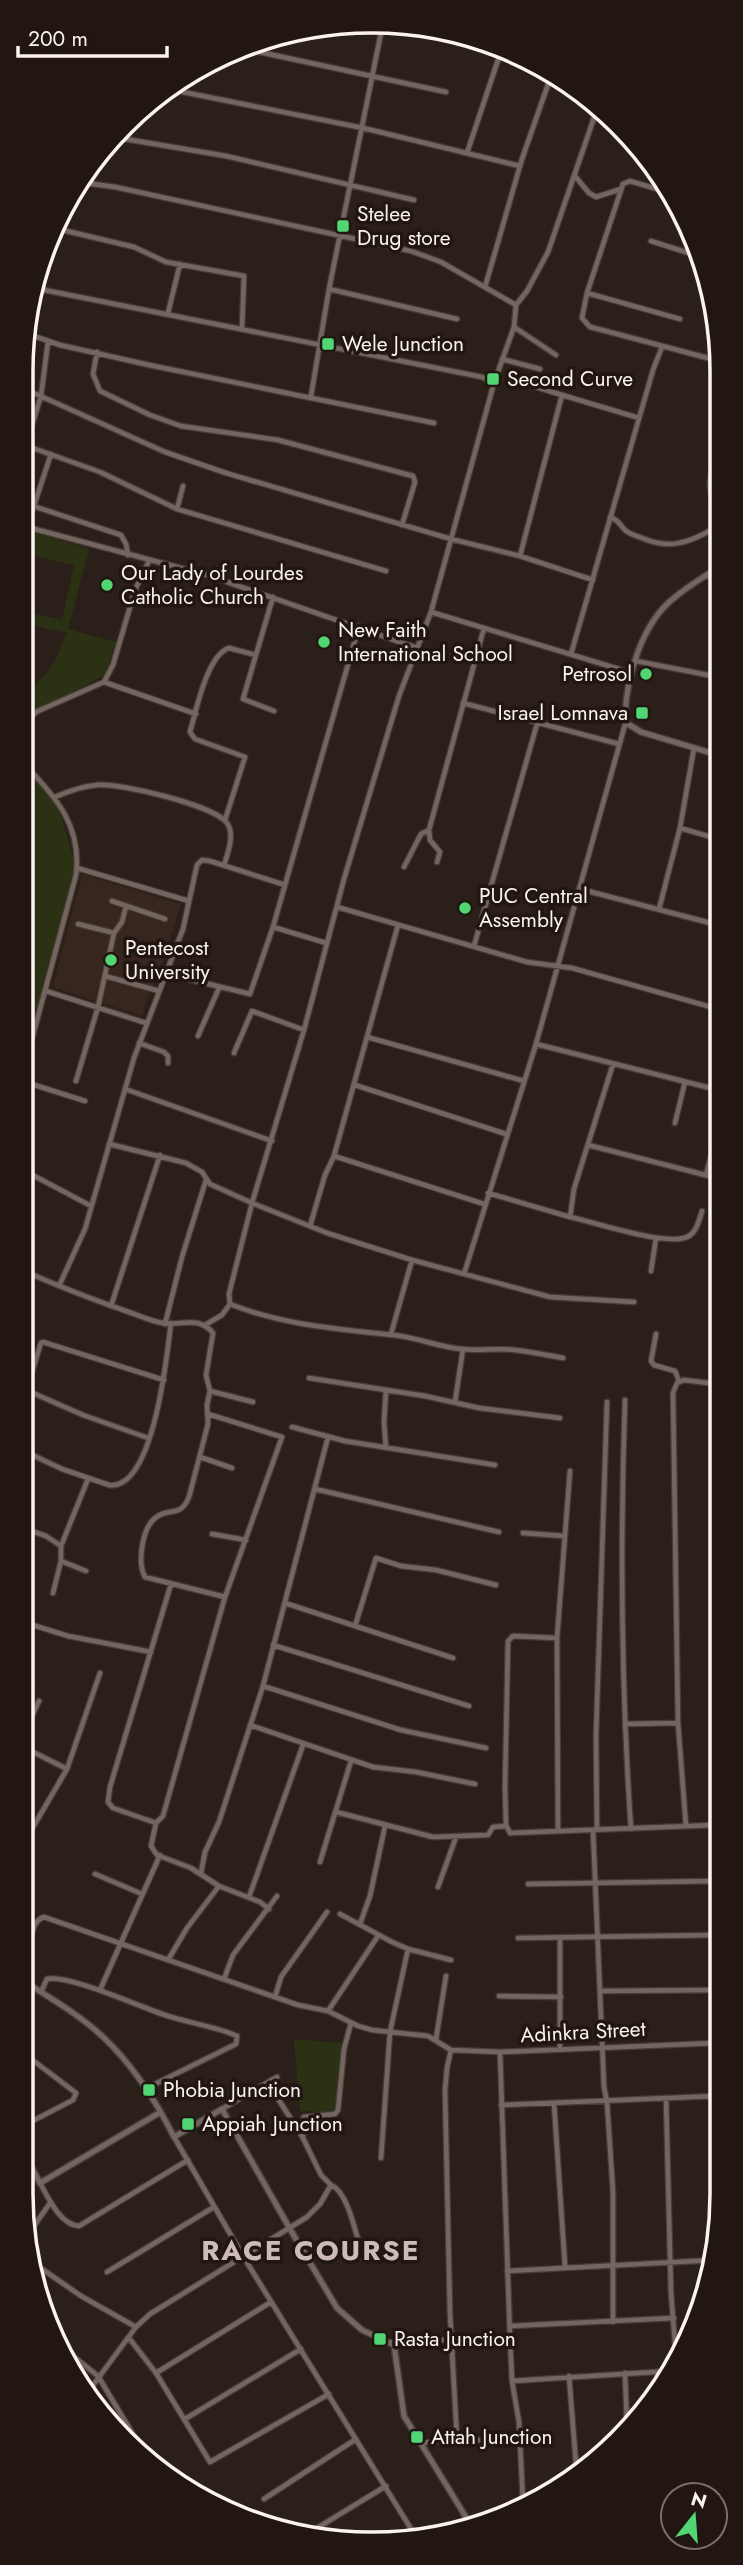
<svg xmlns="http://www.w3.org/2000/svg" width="743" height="2565" viewBox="0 0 743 2565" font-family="Jost,sans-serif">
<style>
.built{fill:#37261d}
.green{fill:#2b3113}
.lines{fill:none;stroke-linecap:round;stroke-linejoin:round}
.minor-casing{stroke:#463c38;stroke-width:7}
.tertiary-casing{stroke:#463c38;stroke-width:8}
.minor{stroke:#74665f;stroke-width:4.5}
.tertiary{stroke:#74665f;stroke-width:5}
.poi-dot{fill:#52d673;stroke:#211611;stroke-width:2.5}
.labels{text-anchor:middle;stroke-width:7;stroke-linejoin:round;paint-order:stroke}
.poi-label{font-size:21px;fill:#fbf3ef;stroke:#211611;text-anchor:start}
.street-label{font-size:21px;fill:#fbf3ef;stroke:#211611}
.district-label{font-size:28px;font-weight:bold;letter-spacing:2px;fill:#ccbcb5;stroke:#211611}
.rim{fill:none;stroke:#fbf3ef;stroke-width:3.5}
</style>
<rect width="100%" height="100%" fill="#2b1f1a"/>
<!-- built -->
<path class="built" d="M82 874 181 904 158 977 151 989 142 1016 55 988 54 982Z"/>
<!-- green -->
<path class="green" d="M27 530 89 549 68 629 116 642 105 675 26 717V693H29L54 663 67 633 27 624V612L62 620 74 565 27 554Z
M26 766 58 805 75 864 25 1057Z
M294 2039 341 2043 335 2113 300 2111Z"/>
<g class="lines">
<!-- minor casing -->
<g class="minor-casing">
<path id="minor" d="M401 28 482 44
M250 50 446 92
M168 89 363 128 520 166
M119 138 226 156 414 200
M467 153 501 51
M575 176 589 193 596 197 621 189
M78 182 115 187 411 251 441 262 516 305
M670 193 630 181 623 184 587 293 582 318 590 327 602 330 719 361
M58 229 134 247 166 262 244 276 242 328
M651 241 698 256
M485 287 522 159 552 73
M34 288 482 377 494 383
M329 289 457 319
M587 293 680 319
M168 313 180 264
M514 327 556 355
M28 334 60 345 149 365 434 423
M97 352 93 374 100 391 150 415 181 426 278 440 413 476 415 482 402 525
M502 359 540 369
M536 387 562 395
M27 390 165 452 226 473 451 539 520 556 593 580
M311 396 329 289 382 28
M27 441 41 396 48 342
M27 446 100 472 177 509 386 571
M27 504 121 535 126 544 128 555
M177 509 183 486
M610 517C619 520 620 525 626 531 630 534 637 536 642 538 667 549 687 544 711 530
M27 527 207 575 417 648
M27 527 51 454
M520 556 562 395 639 418
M706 576 719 577
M273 597 243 699 274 711
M431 612 632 673
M571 654 653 370 662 347
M636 661 718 677
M104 682 196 714
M463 703 619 744
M26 720 38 711 104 682 113 665 135 590 149 561
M55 797C69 791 83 786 97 785 120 783 214 805 227 823 235 834 228 853 224 865
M225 820 245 757 195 739 190 732C196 711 207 655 229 648L256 655
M680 828 718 839
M437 862 440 852 430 840 429 830 484 628
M404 867 421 834 429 830
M77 868 189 901
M580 889 718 925
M112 901 165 919
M337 907 527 962 572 968 718 1009
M659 909 680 828 694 748
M78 924 114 933
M398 925 334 1156 484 1204
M273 927 326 943
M474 946 537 724
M167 974 250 994 273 927 359 626
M105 976 159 991
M46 991 146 1023
M198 1036 219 988
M367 1037 524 1081
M139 1043 164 1052 168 1056V1063
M536 1044 718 1090
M234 1053 252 1011 304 1030
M613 1064 574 1189 570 1217C594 1222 670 1248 689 1236 697 1231 699 1220 702 1211
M25 1065 76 875C82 827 57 798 26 766
M76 1081 98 1007 114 933 122 922 126 906
M25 1082 85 1101
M355 1085 506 1134
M125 1089 272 1141
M675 1123 685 1082
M109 1144 186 1163 202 1172 210 1184 252 1203 327 1233 412 1260 550 1297 634 1302
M588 1145 717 1178
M25 1171 91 1206
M706 1175 717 1134
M488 1193 570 1217
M310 1226 325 1175 334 1156
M24 1271C58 1286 91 1299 126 1311 138 1315 150 1321 163 1323 181 1326 198 1315 213 1333L206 1375 210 1391 207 1405 208 1424 189 1497C181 1517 171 1508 158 1516 142 1525 137 1562 145 1577L225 1597
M651 1271 656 1238
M464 1274 536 1044 626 721
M59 1286 85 1229 134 1058 183 929 197 865 202 860 210 861 285 885
M111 1306 160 1155
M165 1324 182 1257 206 1180
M205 1325 222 1315 230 1304
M391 1334 412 1260
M656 1334 651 1361 654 1365 675 1371 679 1381
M563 1358C547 1355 531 1352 515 1350 497 1348 479 1351 461 1349 438 1347 416 1337 393 1335 337 1329 282 1325 230 1304L229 1294 252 1203 304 1030 344 879 399 696 431 612 494 383 514 327 516 305 527 291 548 252 597 109
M309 1378 425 1396 479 1408 560 1418
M26 1390 83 1415 148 1438
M386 1390 384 1422 386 1448
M210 1391 253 1402
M24 1397 41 1343 43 1342 164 1380
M625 1400C620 1543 621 1686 631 1829
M455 1402 463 1349
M208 1414 282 1437 225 1597 163 1816 156 1823 151 1846 157 1855 191 1868 219 1886 260 1902 269 1909
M292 1427 345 1441 495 1465
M24 1451 62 1469 109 1485C154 1491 167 1354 171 1323
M200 1457 232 1468
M315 1489 499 1532
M23 1528 46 1536 61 1546V1561L86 1571
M523 1533 565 1536
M212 1534 246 1540
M61 1546 88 1479
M53 1593 61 1561
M285 1603 453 1658
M23 1622 68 1636 151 1652
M355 1626 376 1558 401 1566 436 1570 496 1585
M557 1638 513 1636 508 1641 505 1787 506 1825 510 1833 716 1825
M273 1645 469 1706
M23 1683 32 1685
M263 1686 401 1730 486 1748
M625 1724 678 1723
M250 1725 373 1767 416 1772 475 1784
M23 1735 39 1701
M23 1747 67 1769
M336 1812 433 1837 488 1835 493 1827 506 1826
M156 1823 113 1808 108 1802 110 1787 171 1584
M686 1826 678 1723 673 1393 677 1383 684 1380 717 1384
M558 1830 557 1638 570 1471
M593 1830 604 2087 607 2102 613 2192V2322
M597 1830 596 1736 607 1402
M22 1846 67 1769 100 1673
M320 1862 351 1761
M201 1873 205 1852 219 1822 263 1686 328 1437
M95 1874 142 1894
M528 1884 716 1881
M438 1887 456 1837
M249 1897 303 1745
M340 1914 392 1942 408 1949 451 1960
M22 1919 35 1925
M360 1924 370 1896 385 1826
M518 1938 716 1935
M560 1938V2048
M30 1940C33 1931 34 1920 44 1917L298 2005 328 2011 358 2026 372 2030 428 2036 451 2050
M168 1960 187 1928 219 1886
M224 1979 233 1955 277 1896
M100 1990 160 1855
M601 1991 716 1990
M41 1992 47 1979C68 1974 140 2007 165 2015 188 2023 215 2026 237 2036L236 2044 145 2089
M499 1996 561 1997
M275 1997 281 1977 327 1912
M328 2011 378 1936
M436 2039 446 1976
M451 2050 500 2052 716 2043
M500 2052 510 2337 512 2381 519 2422 523 2502
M666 2098 671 2293 676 2356
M554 2103 565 2266
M501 2105 716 2096
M222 2109 277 2077
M21 2127 73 2100 76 2093 22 2052
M174 2137 243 2256 416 2537
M303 2137 304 2117 335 2114 338 2110 344 2049 351 2023
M381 2158 390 2032 408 1949
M40 2183C48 2197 60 2225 79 2226L188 2160
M331 2185C350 2193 357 2242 364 2260
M29 2233 50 2203
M35 2264 81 2296 136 2327
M507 2271 715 2260
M107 2272 214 2207
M510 2326 674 2318
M129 2338 156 2373 210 2462 329 2394
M392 2342 510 2337
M58 2344 98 2376 143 2451
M156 2373 271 2302
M625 2373 627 2427
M569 2376 577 2476
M512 2381 670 2371
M88 2392 136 2327 150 2314 307 2217 320 2204 331 2185 321 2175 303 2138 268 2083
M185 2419 301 2349
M457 2439 520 2442
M422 2443 457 2439 450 2314 445 2090 447 2068 451 2050
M264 2499 356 2439
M309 2533 386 2486
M401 2538 412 2531"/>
</g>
<!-- tertiary casing -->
<g class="tertiary-casing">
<path id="tertiary" d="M719 514C706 487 709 478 719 451
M718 755 641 732 628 724 625 715C627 675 642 623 674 598 688 586 704 577 719 567
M22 1980C49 1997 78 2014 102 2036 131 2063 156 2101 174 2137L222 2109 290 2229 337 2308 362 2330 394 2345 404 2416 472 2527
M21 2148 40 2183 159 2113"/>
</g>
<!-- minor -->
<use href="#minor" class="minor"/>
<!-- tertiary -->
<use href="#tertiary" class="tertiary"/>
</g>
<!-- markers -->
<g class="poi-dot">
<rect x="336" y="219" width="14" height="14" rx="3.5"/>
<rect x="321" y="337" width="14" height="14" rx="3.5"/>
<rect x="486" y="372" width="14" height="14" rx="3.5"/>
<circle cx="107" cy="585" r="7"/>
<circle cx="324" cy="642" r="7"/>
<circle cx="646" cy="674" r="7"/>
<rect x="635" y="706" width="14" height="14" rx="3.5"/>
<circle cx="465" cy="908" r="7"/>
<circle cx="111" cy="960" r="7"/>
<rect x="142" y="2083" width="14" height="14" rx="3.5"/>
<rect x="181" y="2117" width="14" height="14" rx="3.5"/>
<rect x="373" y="2332" width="14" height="14" rx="3.5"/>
<rect x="410" y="2430" width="14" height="14" rx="3.5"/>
</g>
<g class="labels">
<!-- poi labels -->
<g class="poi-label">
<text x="357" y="221">Stelee<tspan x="357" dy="24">Drug store</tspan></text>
<text x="342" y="351">Wele Junction</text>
<text x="507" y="386">Second Curve</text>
<text x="121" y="580">Our Lady of Lourdes<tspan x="121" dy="24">Catholic Church</tspan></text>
<text x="338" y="637">New Faith<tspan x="338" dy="24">International School</tspan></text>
<text x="632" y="681" text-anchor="end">Petrosol</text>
<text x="628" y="720" text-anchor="end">Israel Lomnava</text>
<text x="479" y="903">PUC Central<tspan x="479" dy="24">Assembly</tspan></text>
<text x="125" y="955">Pentecost<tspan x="125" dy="24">University</tspan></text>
<text x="163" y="2097">Phobia Junction</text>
<text x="202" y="2131">Appiah Junction</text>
<text x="394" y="2346">Rasta Junction</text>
<text x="431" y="2444">Attah Junction</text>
</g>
<!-- street labels -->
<g class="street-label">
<text transform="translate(583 2032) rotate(-3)" y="7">Adinkra Street</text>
</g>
<!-- district labels -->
<g class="district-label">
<text x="311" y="2260">RACE COURSE</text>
</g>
</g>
<!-- crop -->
<path d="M0 0H743V2565H0ZM371 33H372A338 338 0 0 1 710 371V2194A338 338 0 0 1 372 2532H371A338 338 0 0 1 33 2194V371A338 338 0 0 1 371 33Z" fill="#211611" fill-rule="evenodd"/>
<path class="rim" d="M371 33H372A338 338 0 0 1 710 371V2194A338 338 0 0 1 372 2532H371A338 338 0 0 1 33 2194V371A338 338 0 0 1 371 33Z"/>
<!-- north arrow -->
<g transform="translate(694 2516) rotate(17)"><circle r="33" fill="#211611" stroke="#786e6a" stroke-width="2"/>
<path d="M0-5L12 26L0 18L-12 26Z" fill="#52d673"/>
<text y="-10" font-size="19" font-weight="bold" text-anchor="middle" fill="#fbf3ef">N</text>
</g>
<!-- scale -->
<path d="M18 46v10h149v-10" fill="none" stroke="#fbf3ef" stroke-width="3.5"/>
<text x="28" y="46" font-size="21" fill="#fbf3ef" stroke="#211611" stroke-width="5" paint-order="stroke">200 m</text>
</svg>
